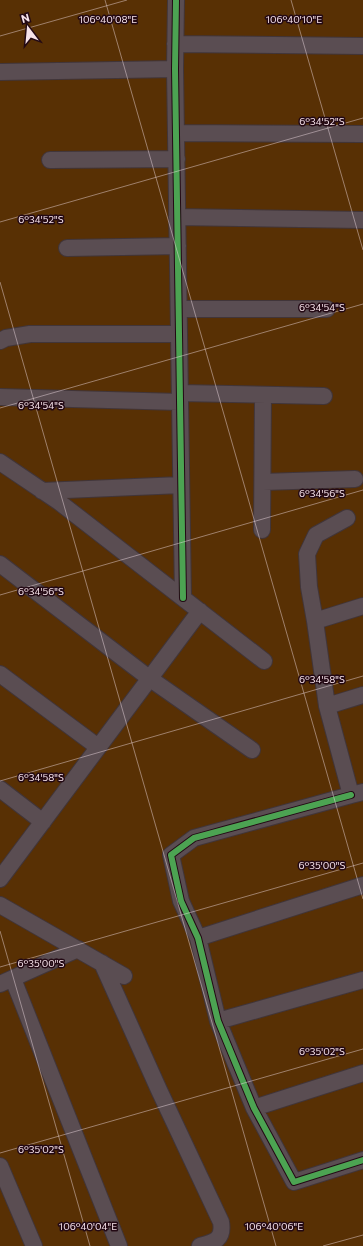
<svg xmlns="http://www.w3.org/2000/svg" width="363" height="1246" viewBox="0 0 363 1246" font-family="Commissioner,sans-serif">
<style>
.green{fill:#583004}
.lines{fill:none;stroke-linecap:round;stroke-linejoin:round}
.minor-casing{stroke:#413539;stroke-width:18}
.minor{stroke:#5a4d52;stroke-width:16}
.cycleway-casing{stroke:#230914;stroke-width:8}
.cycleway{stroke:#4ca352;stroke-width:6}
.ticks{fill:none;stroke:#f6e2e9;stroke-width:1;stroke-opacity:0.45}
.ticks-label{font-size:10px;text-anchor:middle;fill:#f6e2e9;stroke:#230914;stroke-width:3;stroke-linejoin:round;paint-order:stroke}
</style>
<rect width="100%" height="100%" fill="#27181e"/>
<!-- green -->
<path class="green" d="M0 0H363V1246H0Z"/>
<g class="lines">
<!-- minor casing -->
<g class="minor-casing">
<path id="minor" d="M176 0 175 69 183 598
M175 44 363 46
M0 72 175 69
M177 133 363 134
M50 160 177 159
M177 217 363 220
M67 248 178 246
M179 309H327
M0 341 6 338 30 334H179
M180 393 324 396
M0 397 180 402
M0 462 59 502 264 661
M263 482 355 479
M42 491 181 485
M347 518 316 535 307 554 309 587 315 621 327 706 351 795 363 792
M262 530 263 395
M0 564 149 678 252 750
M315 621 363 606
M0 674 98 747
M327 706 363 695
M0 789 43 822
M351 795 194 838 171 855 181 901 198 938 218 1021 254 1108 294 1182 363 1160
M0 879 200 611
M0 905 124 976
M198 938 363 885
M102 963 159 1090 221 1222C224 1240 214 1242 200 1246
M13 979 119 1246
M0 984 78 949
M218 1021 363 980
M254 1108 363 1073
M0 1166 34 1246"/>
</g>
<!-- minor -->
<use href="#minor" class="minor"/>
<!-- cycleway casing -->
<g class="cycleway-casing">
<path id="cycleway" d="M176 0 175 69 183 598
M351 795 194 838 171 855 181 901 198 938 218 1021 254 1108 294 1182 363 1160"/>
</g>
<!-- cycleway -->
<use href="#cycleway" class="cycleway"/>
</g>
<!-- ticks -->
<path class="ticks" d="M105 0 363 899M291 0 363 250M0 36 127 0M0 222 363 118M0 282 276 1246M0 408 363 304M0 595 363 490M0 781 363 676M0 931 90 1246M0 967 363 863M0 1153 363 1049M323 1246 363 1235"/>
<g class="ticks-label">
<text x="108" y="23">106°40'08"E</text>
<text x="294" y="23">106°40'10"E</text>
<text x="322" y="125">6°34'52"S</text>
<text x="41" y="223">6°34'52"S</text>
<text x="322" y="311">6°34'54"S</text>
<text x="41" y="409">6°34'54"S</text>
<text x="322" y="497">6°34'56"S</text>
<text x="41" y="595">6°34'56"S</text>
<text x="322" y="683">6°34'58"S</text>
<text x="41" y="781">6°34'58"S</text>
<text x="322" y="869">6°35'00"S</text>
<text x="41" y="967">6°35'00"S</text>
<text x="322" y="1055">6°35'02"S</text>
<text x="41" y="1153">6°35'02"S</text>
<text x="88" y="1230">106°40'04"E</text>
<text x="274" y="1230">106°40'06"E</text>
</g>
<!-- north arrow -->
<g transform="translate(28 28) rotate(344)" stroke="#230914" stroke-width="3" paint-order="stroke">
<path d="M0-3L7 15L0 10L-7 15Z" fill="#f6e2e9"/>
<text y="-6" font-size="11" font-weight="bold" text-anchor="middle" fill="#f6e2e9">N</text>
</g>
</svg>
